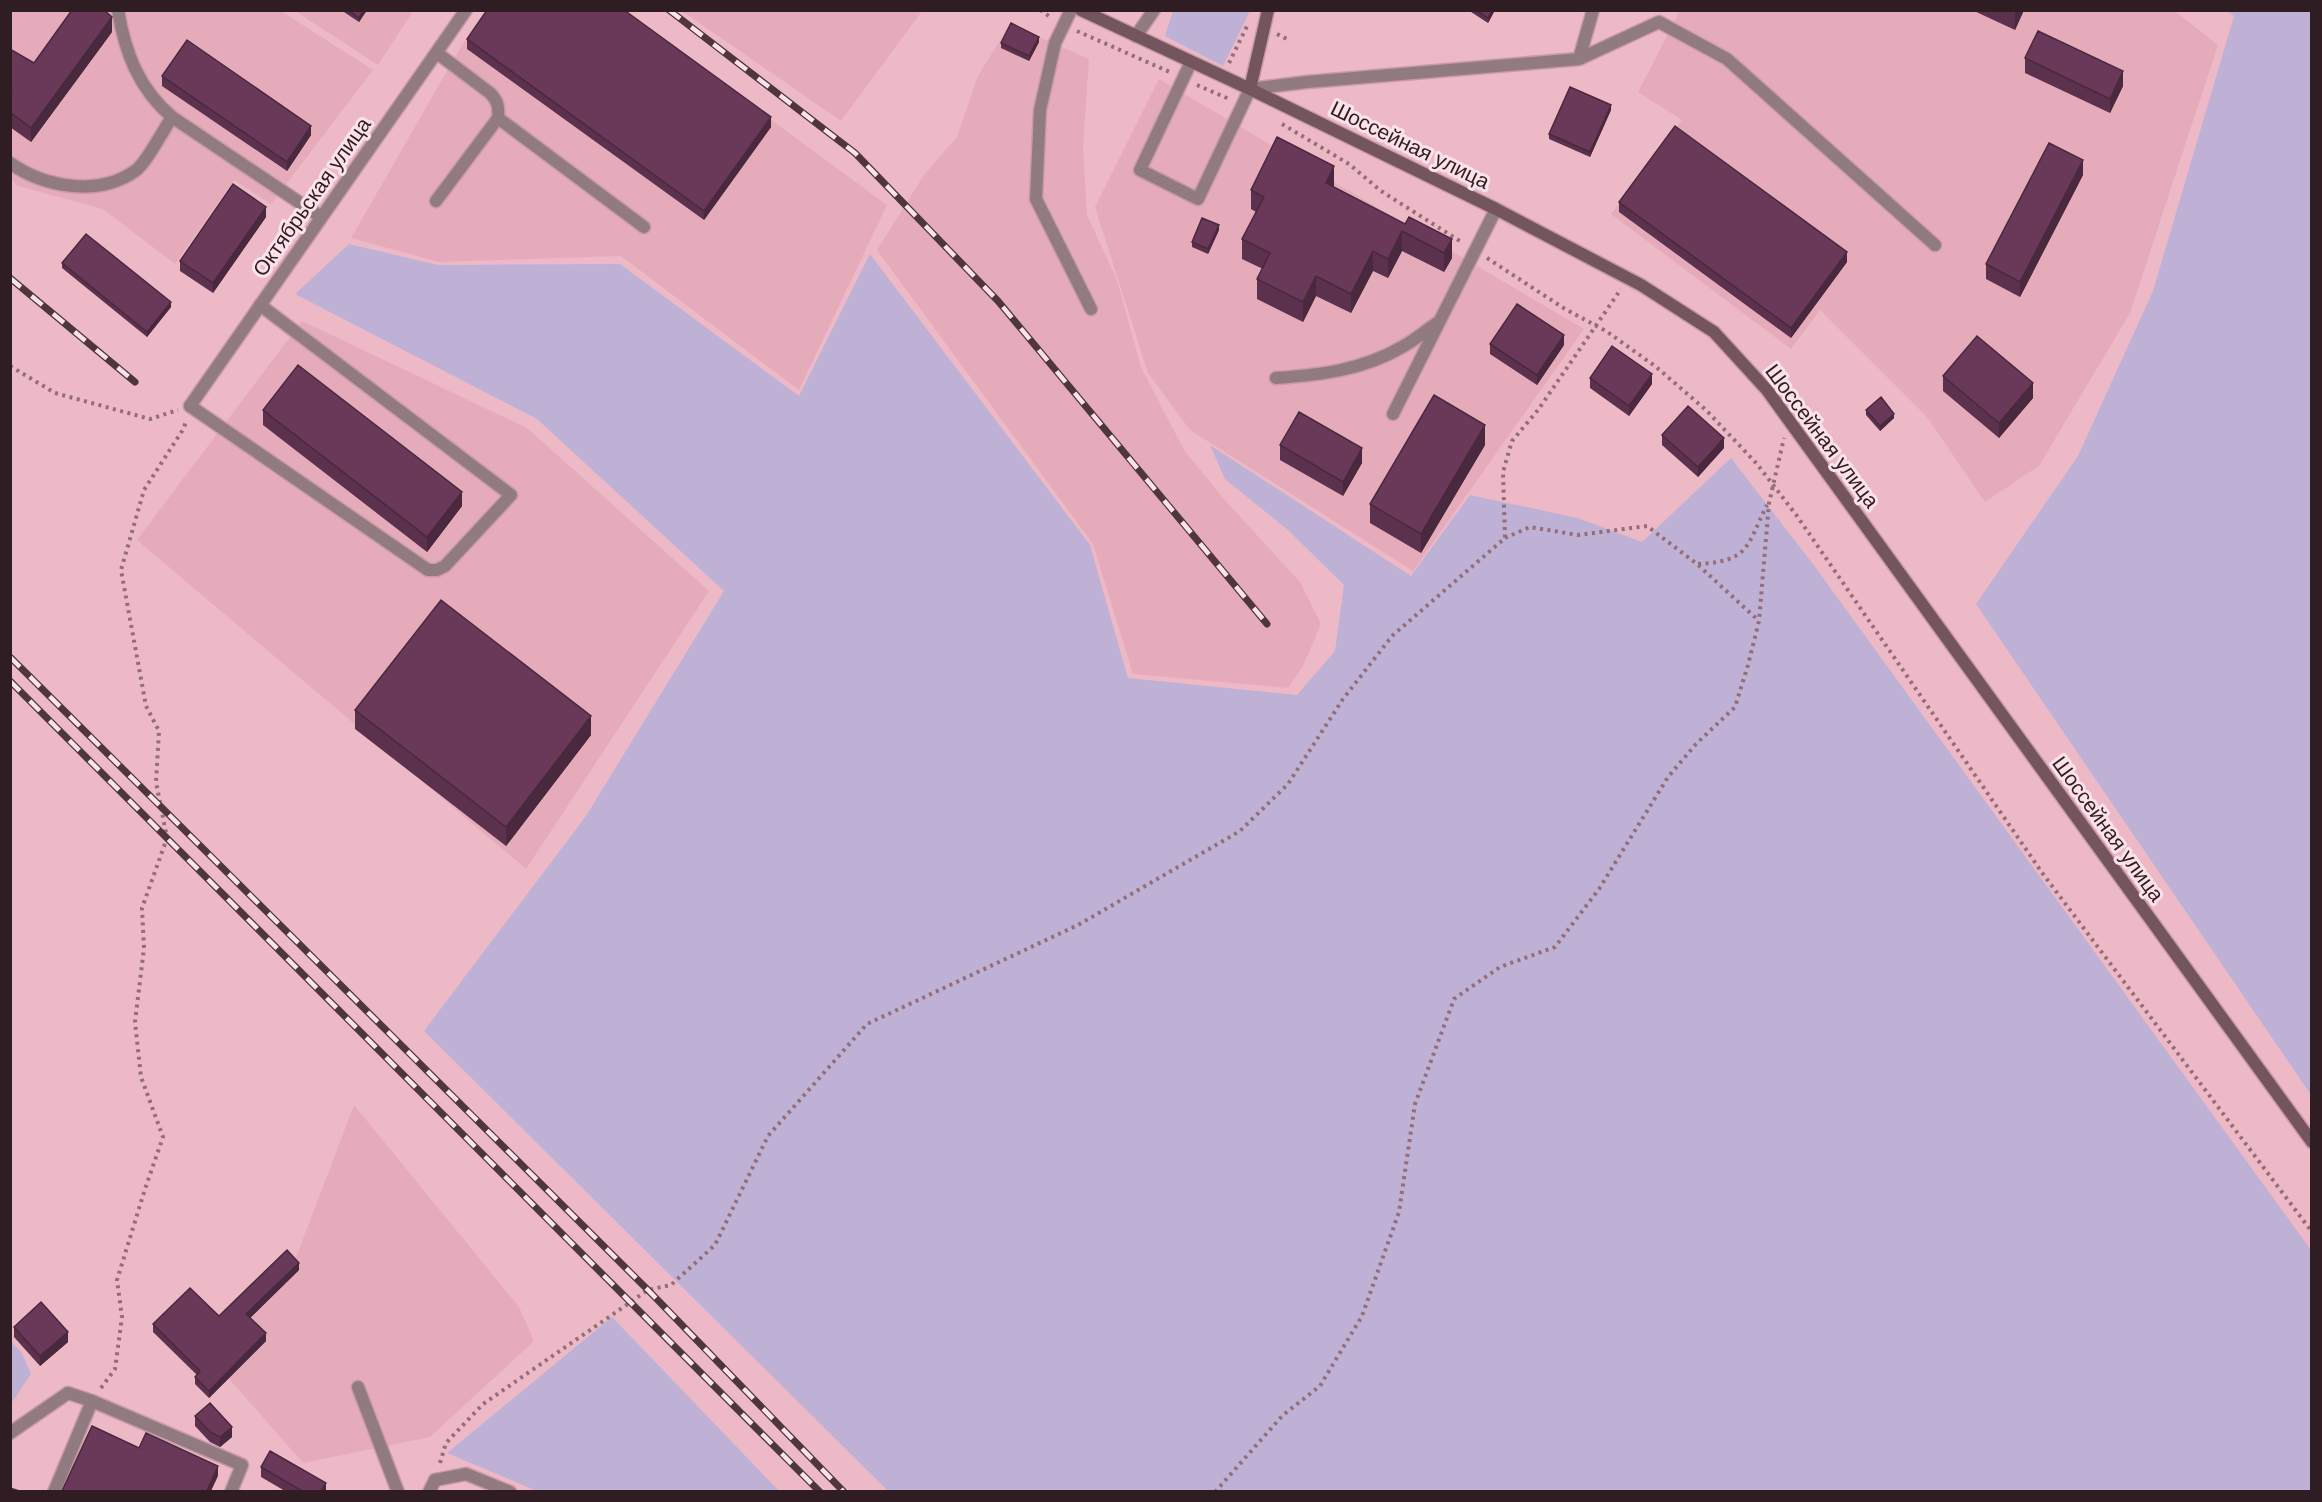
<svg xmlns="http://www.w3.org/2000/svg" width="2322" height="1502" viewBox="0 0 2322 1502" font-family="Helvetica,sans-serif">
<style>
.built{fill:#e6abbb}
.green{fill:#beb1d5}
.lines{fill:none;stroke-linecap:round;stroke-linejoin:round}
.lane-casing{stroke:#c79aa6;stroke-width:15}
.street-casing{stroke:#c79aa6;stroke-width:15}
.secondary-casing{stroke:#c79aa6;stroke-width:15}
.path{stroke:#936e78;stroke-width:4;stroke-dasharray:3 4.5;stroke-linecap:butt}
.lane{stroke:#917b80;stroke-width:12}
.street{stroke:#917b80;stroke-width:12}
.secondary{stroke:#74555e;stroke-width:12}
.rail-casing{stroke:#4f363e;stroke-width:7}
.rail{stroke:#fde2e9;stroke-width:4.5;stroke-dasharray:14;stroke-linecap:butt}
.wall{fill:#5b314d}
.shaded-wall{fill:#4a283e}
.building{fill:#6a3959;stroke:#4a283e;stroke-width:1.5}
.labels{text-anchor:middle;stroke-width:6;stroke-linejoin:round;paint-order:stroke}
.street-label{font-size:21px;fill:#301d23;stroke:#fde2e9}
</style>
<rect width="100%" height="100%" fill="#edb9c7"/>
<!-- built -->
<path class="built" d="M10 11H281L373 70 271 204 234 180 175 264 103 209 18 186 11 180Z
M295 11H413L378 65Z
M488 11H623L887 205 799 390 621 256 439 262 351 238 462 45Z
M682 11H922L841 121Z
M1680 11H2175L2218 45 2130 313 2039 466 1985 502 1927 417 1820 310 1791 349 1611 214 1682 120 1638 92Z
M1010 24 1089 59 1083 148 1087 215 1117 280 1141 367 1184 450 1223 498 1300 582 1321 624 1303 666 1288 688 1133 674 1093 544 877 250 924 175 957 137 978 76Z
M1159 79 1584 329 1413 571 1190 430 1148 373 1095 207Z
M302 321 527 428 709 591 526 869 137 540Z
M354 1105 519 1307 534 1341 430 1437 303 1463 209 1356 295 1260Z"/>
<!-- green -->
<path class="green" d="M1173 11V10L1250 11 1223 66 1165 36Z
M2227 11H2311V1095L1976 604 2078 456 2153 291 2234 16Z
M349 244 438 265 620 264 799 396 870 254 1090 545 1128 678 1297 695 1335 651 1344 585 1288 530 1225 479 1210 445 1411 576 1470 495 1578 518 1642 542 1731 458 1813 564 2311 1250V1491H888L424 1031 586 816 724 591 537 419 295 294Z
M612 1317 779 1491H537L447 1453Z
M10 1341 22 1353 31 1374 13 1401H11Z"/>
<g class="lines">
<!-- lane casing -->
<g class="lane-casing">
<path id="lane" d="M118 10C125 53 139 89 172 117L321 217
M1071 10 1055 43 1040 110 1036 199 1091 309
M1579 59 1593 10
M1191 62 1140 170 1198 199 1250 89 1307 82 1579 59 1659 22 1727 59 1935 245
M498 118 644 227
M10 163C44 187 98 197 135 171 145 165 164 129 172 117
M436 201 498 118C499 107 498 101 490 93L437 53
M1276 378C1320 375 1363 370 1402 347 1414 341 1425 331 1437 323
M190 406 428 570H437L445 566 511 495 260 305
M1393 414 1496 209
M358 1387 398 1492
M10 1433 68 1393 92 1401 242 1465 231 1492
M435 1480 466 1474 510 1492
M54 1492 92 1401"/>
</g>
<!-- street casing -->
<g class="street-casing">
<path id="street" d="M1136 36 1154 10
M190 406 466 10
M429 1492 435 1480"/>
</g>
<!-- secondary casing -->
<g class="secondary-casing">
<path id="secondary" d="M1081 10 1250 89 1496 209 1641 285 1714 332 1767 390 2312 1142
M1250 89 1268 10"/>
</g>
<!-- path -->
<path class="path" d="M1040 10 1052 18
M1077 31 1172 73
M1277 34 1289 40
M1229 63 1248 24
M1197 85 1229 99
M1282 124 1349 164 1381 191 1463 243
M1487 258 1565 309 1606 331 1655 366 1706 410 1757 464 1797 516 2043 874 2312 1232
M10 366 55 393 150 419 178 410
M1505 538 1530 527 1578 535 1647 526 1697 564 1759 621
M1698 564C1750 561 1746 547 1767 505
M101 1388 115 1369 122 1317 117 1280 145 1189 163 1137 141 1077 135 1022 144 948 142 908 167 838 156 782 159 731 146 706 121 570 144 490 184 428 186 420
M440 1463 446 1443 483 1404 648 1290 671 1285 715 1245 768 1136 867 1024 1078 925 1240 831 1288 784 1343 699 1392 636 1505 538 1503 472 1512 441 1538 410 1621 289
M1215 1492 1283 1415 1320 1386 1362 1316 1399 1212 1415 1104 1454 999 1500 967 1555 947 1599 889 1668 777 1696 744 1735 707 1748 665 1759 621 1769 503 1784 438"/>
<!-- lane -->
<use href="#lane" class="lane"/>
<!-- street -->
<use href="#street" class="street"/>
<!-- secondary -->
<use href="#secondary" class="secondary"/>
<!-- rail casing -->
<g class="rail-casing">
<path id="rail" d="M669 10 855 153 998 301 1267 624
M10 278 135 382
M10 657 648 1290 844 1492
M10 681 820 1492"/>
</g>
<!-- rail -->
<use href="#rail" class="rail"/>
</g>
<!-- wall -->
<path class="wall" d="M341 10H367L359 22Z
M1468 10H1495L1488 23Z
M1972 10H2024L2015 30Z
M112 32 31 142 10 127V49L34 63Z
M467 39 771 127 704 220 467 49Z
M1039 42 1029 61 1001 48V43Z
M2025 58 2123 86 2110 113 2025 73Z
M162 76 311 135 287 171 162 86Z
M1611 110 1590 157 1549 139V134Z
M2083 175 2020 297 1986 279V264Z
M1334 186V187L1405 224 1452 258 1444 272 1402 251 1388 278 1373 271 1351 313 1316 296 1303 322 1257 299V279L1263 269 1242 259V239L1256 212 1251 209V190Z
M1619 202 1847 262 1791 338 1619 212Z
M266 217 213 293 180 271V261Z
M1219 230 1208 254 1192 247V242Z
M62 263 171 307 147 337 62 268Z
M1490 344 1564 345 1537 385 1490 354Z
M1943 376 2033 398 1999 438 1943 391Z
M1590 378 1652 384 1629 416 1590 388Z
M263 410 462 506 427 552 263 425Z
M1866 410 1894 418 1880 431 1866 415Z
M1662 435 1724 448 1698 477 1662 445Z
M1280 445 1362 463 1343 496 1280 460Z
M1485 445 1421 553 1370 523V504Z
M355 710 591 735 506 846 355 729Z
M299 1270 250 1318 266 1341 209 1398 195 1384V1377L197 1375 153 1332V1324L219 1316Z
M14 1327 68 1342 40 1366 14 1337Z
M195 1416 232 1437 220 1447 210 1442 195 1426Z
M261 1467 326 1491H285L261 1477Z"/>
<!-- shaded-wall -->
<path class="shaded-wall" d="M364 10H367L359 22V18Z
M1492 10H1495L1488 23V18Z
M2015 10H2024L2015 30Z
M112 17V32L31 142V128Z
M1039 37V42L1029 61V56Z
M2123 71V86L2110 113V99Z
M1611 105V110L1590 157V152Z
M771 117V127L704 220V211Z
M311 126V135L287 171V162Z
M2083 160V175L2020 297V282Z
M1334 166V186L1326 202V183Z
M266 207V217L213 293V283Z
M1219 225V230L1208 254V249Z
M1402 231V251L1388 278V259Z
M1452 239V258L1444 272V253Z
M1373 251V271L1351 313V294Z
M1847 252V262L1791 338V328Z
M1316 276V296L1303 322V302Z
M171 302V307L147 337V332Z
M1564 335V345L1537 385V375Z
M1652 374V384L1629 416V406Z
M2033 383V398L1999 438V423Z
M1894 414V418L1880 431V426Z
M1485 425V445L1421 553V534Z
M1724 438V448L1698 477V467Z
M1362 448V463L1343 496V482Z
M462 492V506L427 552V537Z
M591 716V735L506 846V827Z
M299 1263V1270L246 1322V1314Z
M68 1332V1342L40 1366V1356Z
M266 1333V1341L209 1398V1391Z
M232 1427V1437L220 1447V1437Z
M218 1466V1476L211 1491H207Z
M326 1483V1491H321Z"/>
<!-- building -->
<path class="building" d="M72 10H104L112 17 31 128 10 112V95L12 93 10 92V49L34 63Z
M348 10H364L359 18Z
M487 10H624L771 117 704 211 467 39Z
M1476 10H1492L1488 18Z
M1011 23 1039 37 1029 56 1001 43Z
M2038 31 2123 71 2110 99 2025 58Z
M187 40 311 126 287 162 162 76Z
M1570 87 1611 105 1590 152 1549 134Z
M1675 126 1847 252 1791 328 1619 202Z
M1277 137 1334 166 1326 183 1405 224 1409 217 1452 239 1444 253 1402 231 1388 259 1373 251 1351 294 1316 276 1303 302 1257 279 1270 253 1242 239 1264 197 1251 190Z
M2049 143 2083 160 2020 282 1986 264Z
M233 184 266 207 213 283 180 261Z
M1202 218 1219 225 1208 249 1192 242Z
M86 234 171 302 147 332 62 263Z
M1517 304 1564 335 1537 375 1490 344Z
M1977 336 2033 383 1999 423 1943 376Z
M1612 346 1652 374 1629 406 1590 378Z
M298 365 462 492 427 537 263 410Z
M1434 395 1485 425 1421 534 1370 504Z
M1881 397 1894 414 1880 426 1866 410Z
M1688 406 1724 438 1698 467 1662 435Z
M1299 412 1362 448 1343 482 1280 445Z
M441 600 591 716 506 827 355 710Z
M287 1250 299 1263 246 1314 266 1333 209 1391 195 1377 200 1371 153 1324 190 1288 219 1316Z
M41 1302 68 1332 40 1356 14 1327Z
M210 1403 232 1427 220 1437 210 1432 195 1416Z
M92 1426 139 1448 146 1433 218 1466 207 1491H62Z
M270 1451 326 1483 321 1491H302L261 1467Z
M10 1488 19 1491H10Z"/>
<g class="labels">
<!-- street labels -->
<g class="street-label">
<text transform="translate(1410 145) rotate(26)" y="7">Шоссейная улица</text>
<text transform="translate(312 197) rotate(-55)" y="7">Октябрьская улица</text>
<text transform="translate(1822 436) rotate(53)" y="7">Шоссейная улица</text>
<text transform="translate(2108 829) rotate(54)" y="7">Шоссейная улица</text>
</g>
</g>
<!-- border -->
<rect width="2322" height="1502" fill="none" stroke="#301d23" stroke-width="24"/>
</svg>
